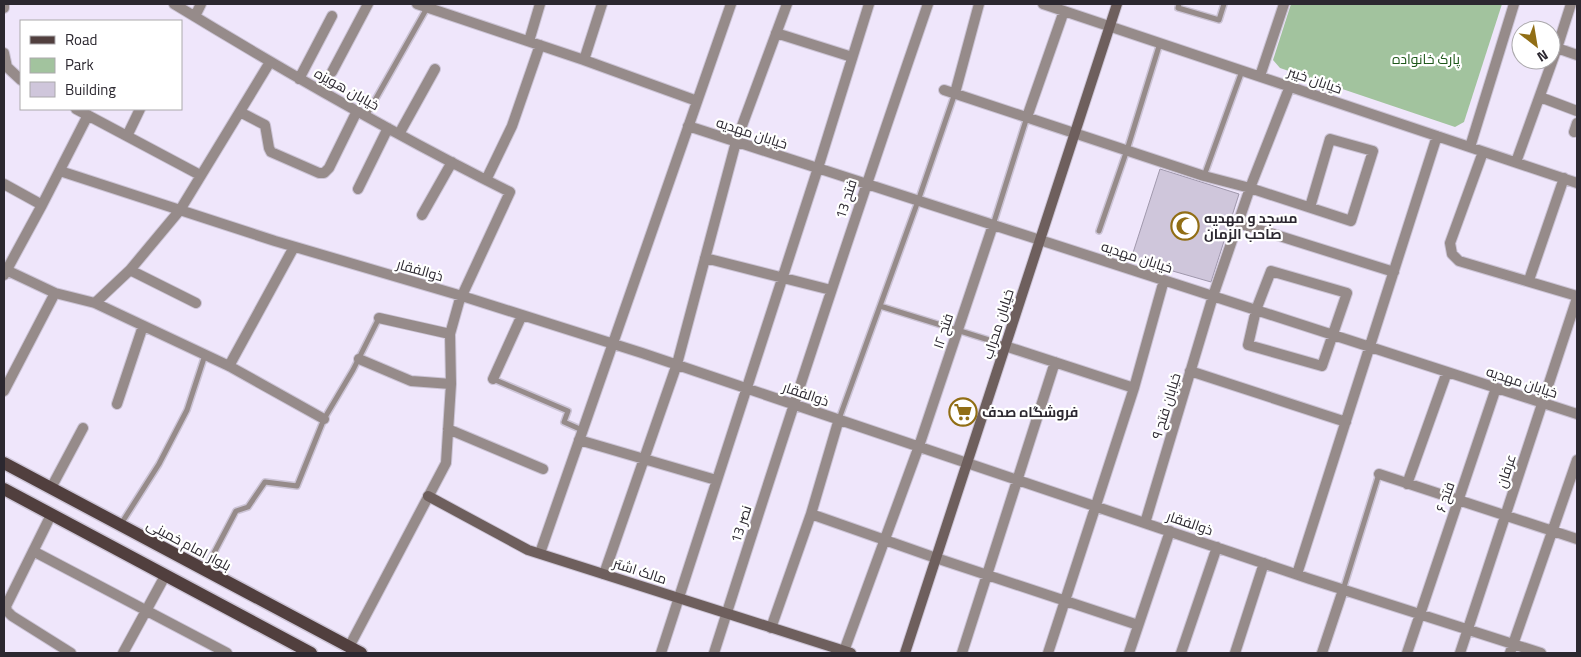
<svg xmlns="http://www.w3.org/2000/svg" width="1581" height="657" viewBox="0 0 1581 657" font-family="'Titillium Web',Cairo,sans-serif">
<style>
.green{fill:#a2c39e}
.building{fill:#cfc6db;stroke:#a098ac}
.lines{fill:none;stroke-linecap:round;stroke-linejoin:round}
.lane-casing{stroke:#ccc4d6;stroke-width:8}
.street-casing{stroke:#ccc4d6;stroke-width:12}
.secondary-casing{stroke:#ccc4d6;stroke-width:12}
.primary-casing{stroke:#ccc4d6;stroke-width:15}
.lane{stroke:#968b8a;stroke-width:5}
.street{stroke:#968b8a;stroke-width:10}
.secondary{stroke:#6e5f5d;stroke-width:10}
.primary{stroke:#513f3e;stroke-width:12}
.labels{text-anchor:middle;stroke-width:4.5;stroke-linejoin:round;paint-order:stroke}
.park-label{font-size:14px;fill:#1d5719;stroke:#fff}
.street-label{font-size:14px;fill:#2c2830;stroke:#fff}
.poi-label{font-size:14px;font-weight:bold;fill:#2c2830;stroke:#fff;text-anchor:start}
</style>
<rect width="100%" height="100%" fill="#efe6fb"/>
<!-- green -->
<path class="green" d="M1291 4H1502L1464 122 1455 127 1280 68 1273 60Z"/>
<!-- building -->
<path class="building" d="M1160 169 1239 194 1211 282 1131 259Z"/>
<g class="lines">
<!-- lane casing -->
<g class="lane-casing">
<path id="lane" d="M1179 4 1178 8 1219 20 1224 4
M366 116 427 8
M1204 176 1242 71
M993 225 1027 117
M1099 231 1127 150 1160 43
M880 306 1005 345
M493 379 568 411 564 422 582 430
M839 419 918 201 955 93
M121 524 159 464 187 410 205 355
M205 570 236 511 248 507 265 482 297 486 324 419 353 370 379 318
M1343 590 1379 474"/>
</g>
<!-- street casing -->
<g class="street-casing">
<path id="street" d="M174 4C284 71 395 135 510 192L459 302 450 334 451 384 446 463 349 647
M417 4 584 60 697 101
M1043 4 1577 183
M4 8V4
M195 16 201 4
M776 33 852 57
M529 41 540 4
M1557 48 1577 55
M4 53 7 67 21 80
M584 60 602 4
M332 72 368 4
M1260 76 1284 4
M299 79 332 16
M944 90 1204 176 1250 188 1351 221 1373 151 1330 139 1310 207
M955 93 979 4
M1540 97 1577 111
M76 109 200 175
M240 112 265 125 269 148 271 152 319 173H324L329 168 357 111
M1027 117 1064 11
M688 126 1577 414
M1574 132 1577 123
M399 134 435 69
M127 136 140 109
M1470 147 1514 4
M1483 152 1450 243 1452 254 1459 261 1577 296
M1516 162 1557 48 1571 4
M60 171 275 241 462 296 642 353 1310 579 1541 653
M486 180 512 126 540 45
M4 184 42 205
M358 189 388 128
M422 215 452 162
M1238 223 1394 272
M705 258 831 290
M4 269 55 293 95 303 229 366 324 419
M130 270 196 303
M1271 271 1347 293 1322 366 1248 345 1256 310Z
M4 275 42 205 88 115
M1529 280 1564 178
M95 303 130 270 180 210 270 62
M379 318 450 334
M1005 346 1134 388
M359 359 411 381 451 384
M229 366 294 247
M1190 371 1346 422
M493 379 522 315
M4 391 55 293
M117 404 143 326
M448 429 543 469
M579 440 716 480
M1379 474 1577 539
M1407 484 1447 372
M51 488 83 428
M811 514 936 558 1138 625
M51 515 6 606 7 611 12 616 71 653
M1145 523 1213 296 1250 188 1290 86
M33 551 227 653
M540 553 731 4
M604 574 677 364 736 142 787 4
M1297 574 1437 136
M771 628 811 514 839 419
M844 651 919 446 993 225
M123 653 165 576
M661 653 818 168 869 4
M714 653C783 436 854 219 928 4
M962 653 1055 362
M1048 653 1134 388 1164 280
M1129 653 1170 531
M1181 653 1217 547
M1235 653 1264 563
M1322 653 1343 590
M1407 653 1496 388
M1460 653 1577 298
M1510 653 1577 460"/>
</g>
<!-- secondary casing -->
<g class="secondary-casing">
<path id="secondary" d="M428 496 528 550 851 653
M905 653 1117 4"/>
</g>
<!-- primary casing -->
<g class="primary-casing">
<path id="primary" d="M4 463 361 653
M4 489 311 653"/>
</g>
<!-- lane -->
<use href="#lane" class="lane"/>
<!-- street -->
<use href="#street" class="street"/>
<!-- secondary -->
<use href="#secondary" class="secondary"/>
<!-- primary -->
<use href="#primary" class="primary"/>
</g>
<!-- icons -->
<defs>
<g id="mosque-ring" transform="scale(1.4375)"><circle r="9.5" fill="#fff" stroke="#916e15" stroke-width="1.5"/><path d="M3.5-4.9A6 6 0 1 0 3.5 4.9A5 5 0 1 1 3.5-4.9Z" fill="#916e15"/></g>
<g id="supermarket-ring" transform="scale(1.4375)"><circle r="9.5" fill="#fff" stroke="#916e15" stroke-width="1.5"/><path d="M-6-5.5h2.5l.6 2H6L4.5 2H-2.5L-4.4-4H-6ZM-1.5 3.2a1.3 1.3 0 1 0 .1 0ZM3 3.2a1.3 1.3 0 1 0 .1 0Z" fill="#916e15"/></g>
</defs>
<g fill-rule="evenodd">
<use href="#mosque-ring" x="1185" y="226"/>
<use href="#supermarket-ring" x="963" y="412"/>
</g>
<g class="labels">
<!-- park labels -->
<g class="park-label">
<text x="1426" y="64">پارک خانواده</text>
</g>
<!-- street labels -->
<g class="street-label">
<text transform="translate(1315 80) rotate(19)" y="5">خیابان خیبر</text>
<text transform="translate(347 89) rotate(29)" y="5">خیابان هویزه</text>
<text transform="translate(752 133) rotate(18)" y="5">خیابان مهدیه</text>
<text transform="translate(846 199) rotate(-72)" y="5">فتح 13</text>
<text transform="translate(1137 257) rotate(18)" y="5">خیابان مهدیه</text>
<text transform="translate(420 270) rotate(16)" y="5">ذوالفقار</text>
<text transform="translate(998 324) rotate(-72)" y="5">خیابان محراب</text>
<text transform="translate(943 331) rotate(-72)" y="5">فتح ۱۲</text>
<text transform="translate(1522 382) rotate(18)" y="5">خیابان مهدیه</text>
<text transform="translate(806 394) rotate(19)" y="5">ذوالفقار</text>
<text transform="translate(1166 406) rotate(-73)" y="5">خیابان فتح ۹</text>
<text transform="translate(1506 471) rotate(-72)" y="5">عرفان</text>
<text transform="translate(1445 497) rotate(-71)" y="5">فتح ۶</text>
<text transform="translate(1190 523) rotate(19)" y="5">ذوالفقار</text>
<text transform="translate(741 524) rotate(-72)" y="5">نصر 13</text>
<text transform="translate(189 545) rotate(28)" y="5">بلوار امام خمینی</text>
<text transform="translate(640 571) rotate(18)" y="5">مالک اشتر</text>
</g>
<!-- poi labels -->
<g class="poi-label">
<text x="1204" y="223">مسجد و مهدیه<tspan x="1204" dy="16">صاحب الزمان</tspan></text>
<text x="982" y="417">فروشگاه صدف</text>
</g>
</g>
<!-- border -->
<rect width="1581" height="657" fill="none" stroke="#2c2830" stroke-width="10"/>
<!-- legend -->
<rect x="20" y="20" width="162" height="90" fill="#ffffff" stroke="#aba9ac"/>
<rect x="30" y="36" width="25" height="8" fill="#513f3e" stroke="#aba9ac"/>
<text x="65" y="45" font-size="15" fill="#2c2830">Road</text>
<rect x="30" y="58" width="25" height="15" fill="#a2c39e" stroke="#aba9ac"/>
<text x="65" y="70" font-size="15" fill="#2c2830">Park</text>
<rect x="30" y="82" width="25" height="15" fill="#cfc6db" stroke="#aba9ac"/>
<text x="65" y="95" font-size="15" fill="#2c2830">Building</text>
<!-- north arrow -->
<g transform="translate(1536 45) rotate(149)"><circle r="24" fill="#ffffff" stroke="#aba9ac"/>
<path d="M0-4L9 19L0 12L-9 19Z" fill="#916e15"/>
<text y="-8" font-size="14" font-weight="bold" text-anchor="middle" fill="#2c2830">N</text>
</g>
</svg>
